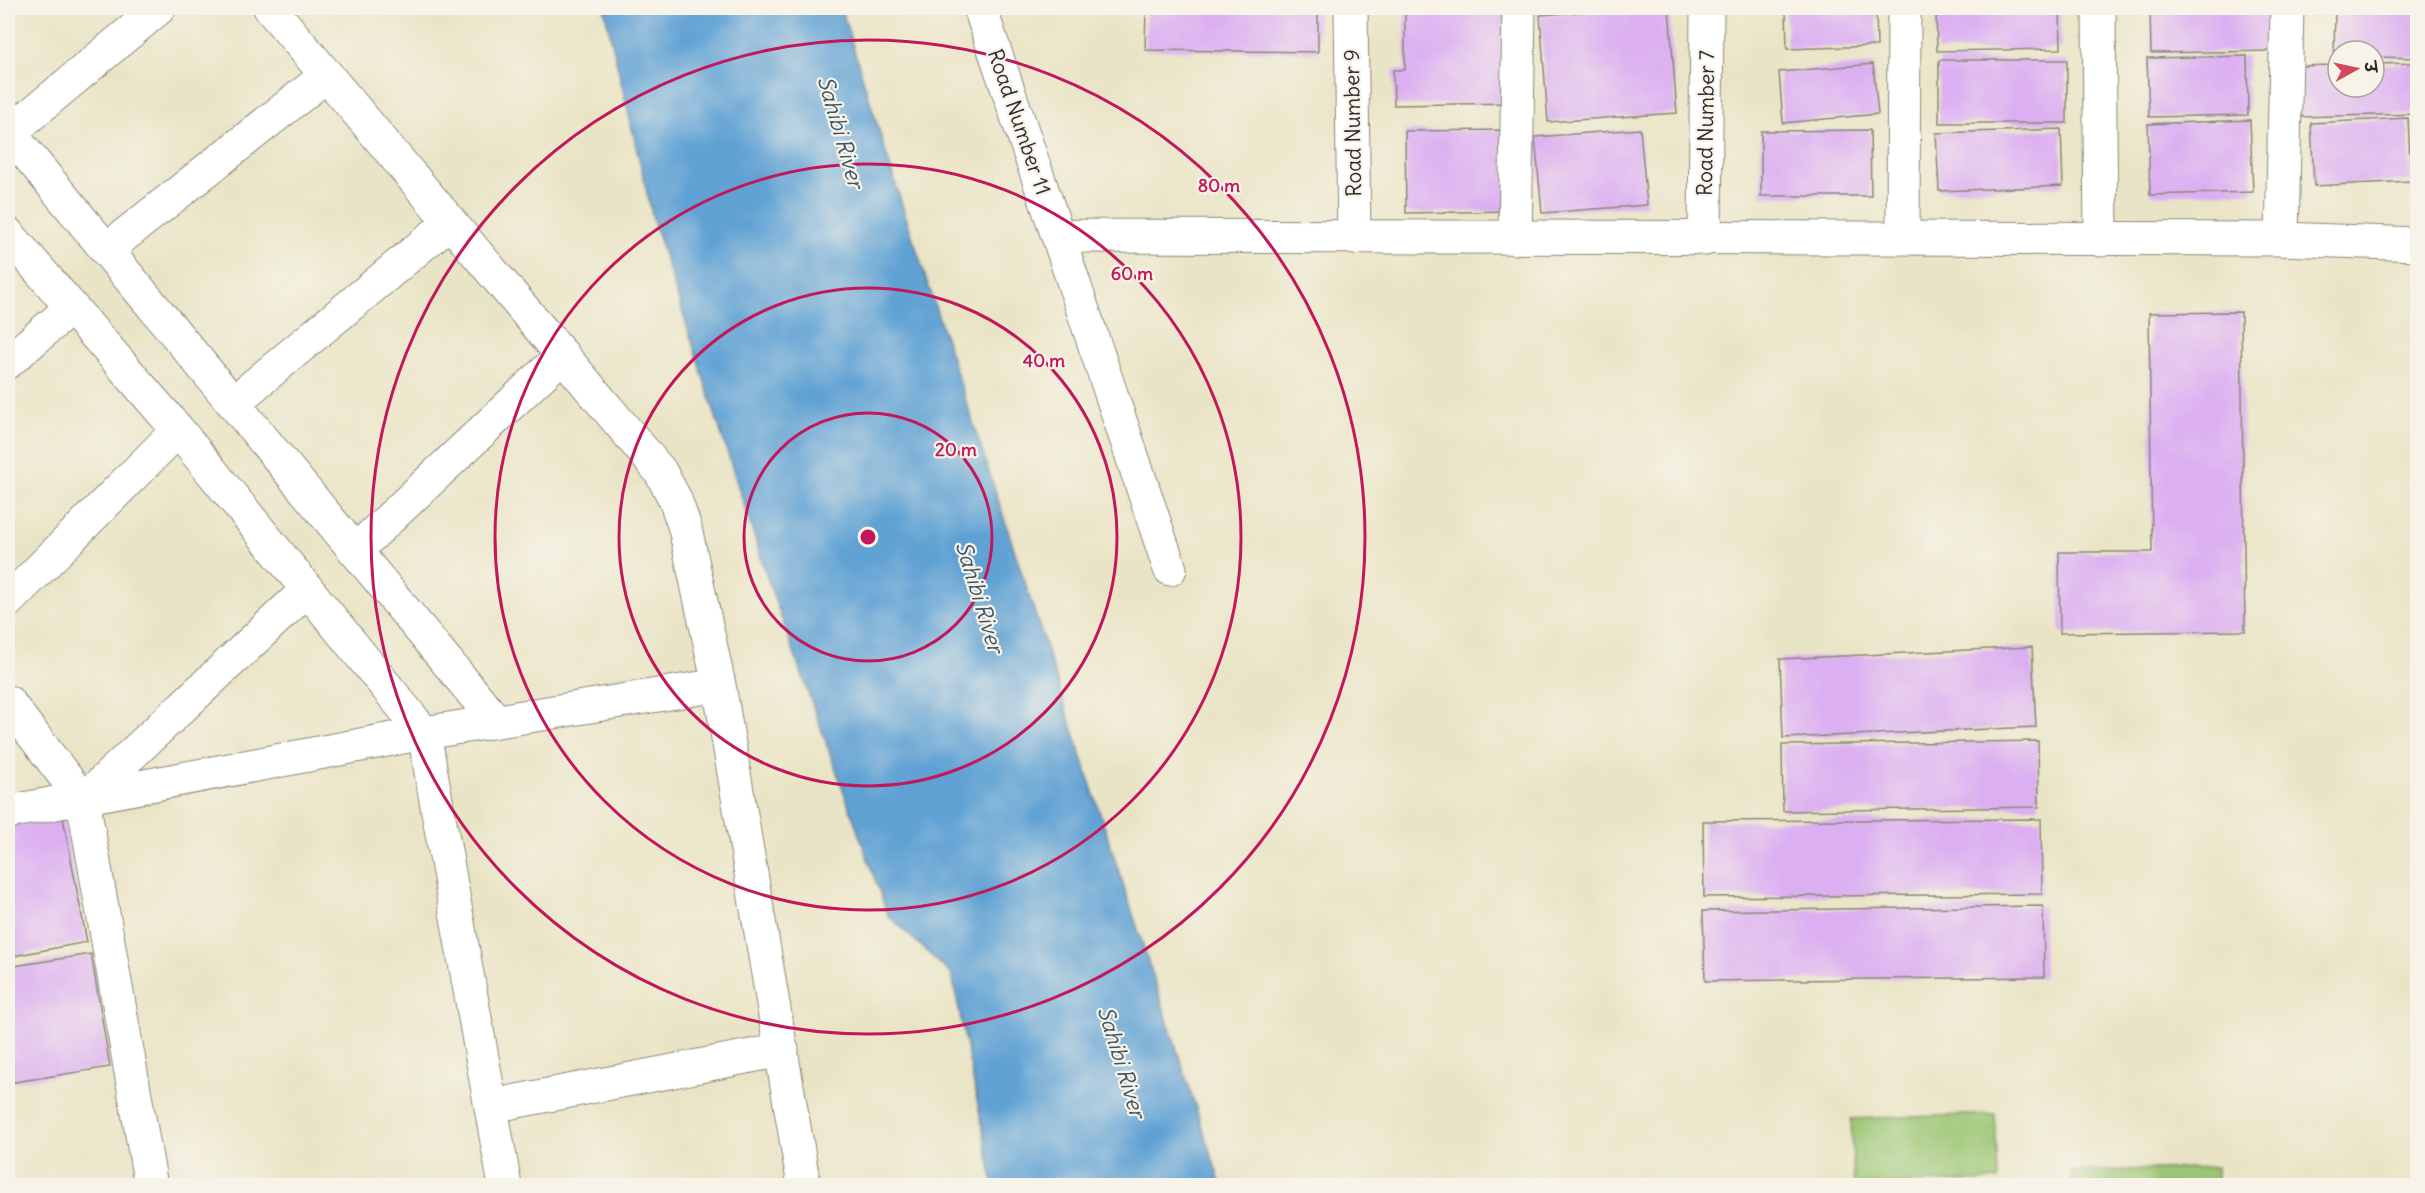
<svg xmlns="http://www.w3.org/2000/svg" width="2425" height="1193" viewBox="0 0 2425 1193" font-family="Delius,'Playpen Sans Deva',sans-serif">
<style>
.green{fill:#9ac572;stroke:#62784e;stroke-width:1.5}
.water{fill:#60a2d4;stroke:#466680;stroke-width:1.5}
.building{fill:#dbaff1}
.lines{fill:none;stroke-linecap:round;stroke-linejoin:round}
.minor-casing{stroke:#8a8878;stroke-width:35}
.tertiary-casing{stroke:#8a8878;stroke-width:35}
.minor{stroke:#fff;stroke-width:33}
.tertiary{stroke:#fff;stroke-width:33}
.ring{fill:none;stroke:#c2185b;stroke-width:3}
.labels{text-anchor:middle;stroke-width:4.5;stroke-linejoin:round;paint-order:stroke}
.street-label{font-size:21px;fill:#2b2b2b;stroke:#f7f3e8}
.water-label{font-size:22px;font-style:italic;fill:#3e5566;stroke:#f7f3e8}
.centre{fill:#c2185b;stroke:#f7f3e8;stroke-width:3}
.ring-label{font-size:18px;text-anchor:middle;font-weight:bold;fill:#c2185b;stroke:#f7f3e8;stroke-width:4.5;stroke-linejoin:round;paint-order:stroke}
</style>
<rect width="100%" height="100%" fill="#f7f3e8"/>
<filter id="ink" filterUnits="userSpaceOnUse"><feTurbulence type="fractalNoise" baseFrequency=".0167" numOctaves="2"/><feDisplacementMap in="SourceGraphic" scale="12" xChannelSelector="R" yChannelSelector="G"/><feConvolveMatrix kernelMatrix="1 2 1 2 8 2 1 2 1" color-interpolation-filters="sRGB"/></filter>
<filter id="wash" filterUnits="userSpaceOnUse"><feTurbulence type="fractalNoise" baseFrequency=".008" numOctaves="4" result="noise"/><feDisplacementMap in="SourceGraphic" scale="24" xChannelSelector="R" yChannelSelector="G"/><feGaussianBlur stdDeviation="1.35" result="paint"/><feColorMatrix in="noise" values="0 0 0 0 0 0 0 0 0 0 0 0 0 0 0 0 0 1.4 0 .05"/><feComposite in="paint" operator="in"/></filter>
<g filter="url(#wash)">
<rect width="100%" height="100%" fill="#eae4c6"/>
<!-- green -->
<path class="green" d="M1995 1114 1998 1180 1854 1185 1851 1119Z
M2216 1167V1185H2072L2071 1172Z"/>
<!-- water -->
<path class="water" d="M604 8H841L904 211 1221 1185H994L952 975 888 915 770 586 654 223Z"/>
<g id="blocks">
<!-- building -->
<path class="building" d="M1146 8H1318V52L1145 50Z
M1636 8H1669L1677 113 1548 122 1540 15Z
M1786 8H1876L1877 46 1787 49Z
M1936 8H2060L2061 49 1937 51Z
M2150 8H2274V51L2151 53Z
M2335 8H2418V58L2374 57V51H2338V56H2334Z
M1514 9 1515 103 1394 105 1393 70H1405V11Z
M2247 56 2248 115 2149 117 2147 58Z
M1939 60H2067V123H1939Z
M2418 63V114L2297 117 2296 66 2338 65V87H2374V64Z
M1873 64 1878 114 1783 123 1779 72Z
M2408 118 2411 181 2314 186 2311 123Z
M2250 120 2253 192 2150 195 2148 124Z
M1640 129 1647 205 1542 213 1535 137Z
M2061 129 2063 186 1939 191 1936 133Z
M1510 130 1512 211 1406 213 1405 131Z
M1870 130 1871 196H1761V131Z
M2241 312 2245 631 2060 633 2059 552H2152L2149 313Z
M2032 647 2036 727 1783 738 1780 659Z
M2038 741 2039 807 1783 811 1782 745Z
M62 813 87 942 8 957V824Z
M2041 819 2042 894 1704 897 1703 821Z
M2043 906 2044 977 1705 981 1703 911Z
M91 954 110 1067 8 1083V967Z"/>
</g>
</g>
<g filter="url(#ink)">
<use href="#blocks" fill-opacity="0" stroke="#8a8878" stroke-width="1.5"/>
<g class="lines">
<!-- minor casing -->
<g class="minor-casing">
<path id="minor" d="M270 8 660 471 675 499 685 528 719 685 804 1186
M1351 8 1354 238
M2099 8 2101 240
M8 131 496 721
M9 133 159 8
M8 234 178 430 424 733 505 1186
M1058 236 1170 569
M1903 237 1904 8
M1515 238 1519 8
M1705 239 1707 8
M2282 239 2287 8
M106 250 327 75
M8 362 71 308
M233 403 450 222
M355 551 563 355
M8 601 178 430
M8 702 83 800 151 1186
M83 800 307 590
M8 812 424 733 719 685
M491 1106 782 1050"/>
</g>
<!-- tertiary casing -->
<g class="tertiary-casing">
<path id="tertiary" d="M980 8 1058 236 2282 239 2418 244"/>
</g>
<!-- minor -->
<use href="#minor" class="minor"/>
<!-- tertiary -->
<use href="#tertiary" class="tertiary"/>
</g>
</g>
<!-- distance rings -->
<g class="ring">
<circle cx="868" cy="537" r="124"/>
<circle cx="868" cy="537" r="249"/>
<circle cx="868" cy="537" r="373"/>
<circle cx="868" cy="537" r="497"/>
</g>
<g class="labels">
<!-- street labels -->
<g class="street-label">
<text transform="translate(1019 122) rotate(71)" y="7">Road Number 11</text>
<text transform="translate(1353 123) rotate(-91)" y="7">Road Number 9</text>
<text transform="translate(1706 123) rotate(-89)" y="7">Road Number 7</text>
</g>
<!-- water labels -->
<g class="water-label">
<text transform="translate(841 132) rotate(74)" y="8">Sahibi River</text>
<text transform="translate(980 597) rotate(73)" y="8">Sahibi River</text>
<text transform="translate(1122 1062) rotate(73)" y="8">Sahibi River</text>
</g>
</g>
<circle cx="868" cy="537" r="9" class="centre"/>
<g class="ring-label">
<text x="1219" y="192">80 m</text>
<text x="1132" y="280">60 m</text>
<text x="1044" y="367">40 m</text>
<text x="956" y="456">20 m</text>
</g>
<!-- margin -->
<rect width="2425" height="1193" fill="none" stroke="#f7f3e8" stroke-width="30"/>
<!-- north arrow -->
<g transform="translate(2356 69) rotate(82)"><circle r="28" fill="#f7f3e8" stroke="#a5a39c" stroke-width="1.5"/>
<path d="M0-4.5L10 22L0 15L-10 22Z" fill="#d1495b"/>
<text y="-9" font-size="16" font-weight="bold" text-anchor="middle" fill="#2b2b2b">उ</text>
</g>
</svg>
